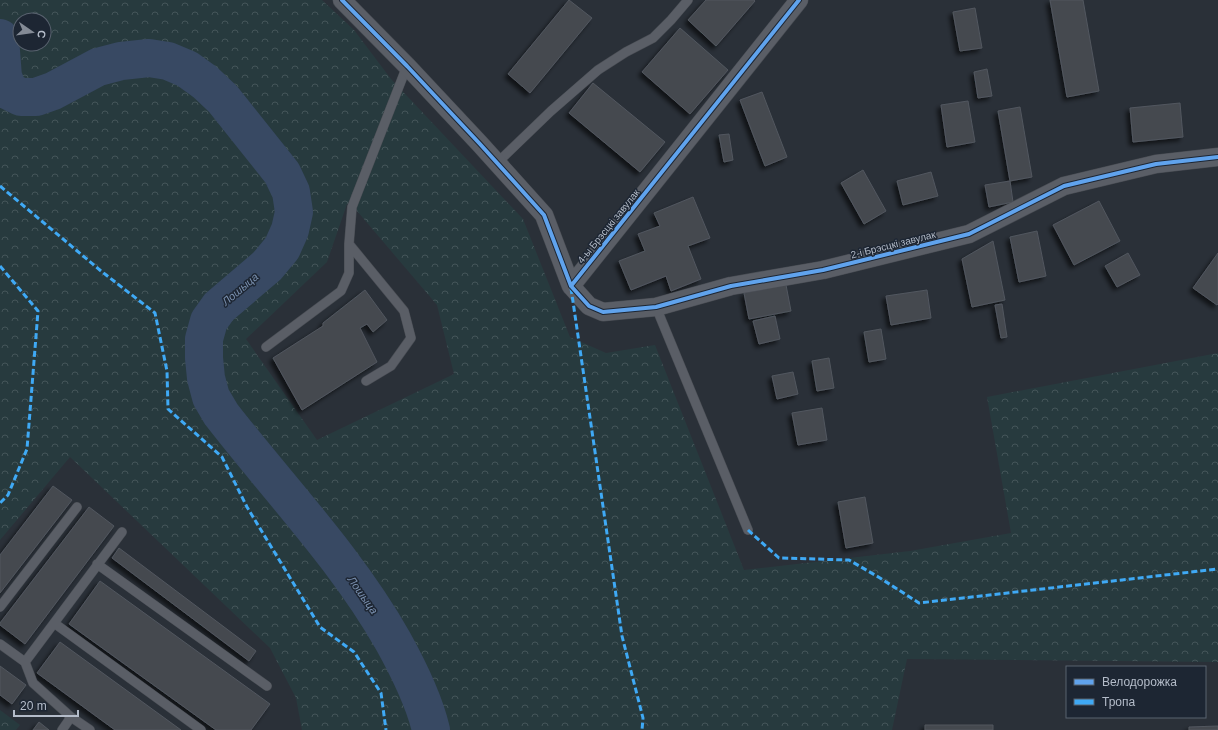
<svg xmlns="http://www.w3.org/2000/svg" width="1218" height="730" viewBox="0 0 1218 730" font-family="Arial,sans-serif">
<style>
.forest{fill:url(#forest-crowns);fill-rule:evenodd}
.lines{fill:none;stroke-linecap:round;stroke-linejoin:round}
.river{stroke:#384963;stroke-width:38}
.building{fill:#444950;stroke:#52575f;filter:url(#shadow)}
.service-casing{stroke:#484c53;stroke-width:10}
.minor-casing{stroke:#484c53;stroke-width:19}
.service{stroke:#5a5e66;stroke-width:9}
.minor{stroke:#5a5e66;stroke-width:18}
.quiet{stroke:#3fa9f5;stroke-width:3;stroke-dasharray:6 3;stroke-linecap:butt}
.cycleway-casing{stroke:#1d2633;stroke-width:6}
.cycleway{stroke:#60a3ed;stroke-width:4}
.labels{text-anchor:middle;stroke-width:3;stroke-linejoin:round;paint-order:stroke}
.street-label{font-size:10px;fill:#b4bcc9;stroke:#1d2633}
.water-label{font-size:11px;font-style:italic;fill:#7c92b1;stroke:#1d2633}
</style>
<defs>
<pattern id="forest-crowns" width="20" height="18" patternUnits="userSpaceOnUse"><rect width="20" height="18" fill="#273a3e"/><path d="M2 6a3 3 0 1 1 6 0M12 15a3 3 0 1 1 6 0" fill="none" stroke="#445559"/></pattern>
<filter id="shadow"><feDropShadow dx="-3.5" dy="3.5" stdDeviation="2" flood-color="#0009"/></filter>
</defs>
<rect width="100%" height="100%" fill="#2a3038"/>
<!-- forest -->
<path class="forest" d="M0 0H322L354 30 391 79 523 219 570 337 606 353 655 345 744 570 910 551 1011 533 987 397 1218 353V662L907 659 892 730H302L296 698 270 648 70 457 0 540ZM20 20H44V44H20ZM347 204 357 211 437 305 454 374 317 440 246 339 327 262Z
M0 710 20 725 16 730H0Z"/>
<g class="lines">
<!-- river -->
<path class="river" d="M0 38 3 77 9 91 21 97H36L53 91 98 67 121 61 149 58 168 61 187 69 205 82 223 99 282 173 291 192 294 212 290 230 282 248 267 266 219 307 209 321 204 339V358L206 378 211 397 221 414C279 489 346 558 393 641 408 668 424 700 431 730"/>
</g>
<!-- building -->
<path class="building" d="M569 0 592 18 530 93 508 74Z
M706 0H754L755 1 716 46 688 20Z
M1050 0H1083L1099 91 1067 97Z
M975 8 982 48 960 51 953 12Z
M680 28 728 70 690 114 642 72Z
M987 69 992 96 978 98 974 72Z
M593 83 665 142 640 172 569 113Z
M762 92 787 157 765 166 740 100Z
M968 101 975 142 947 147 941 105Z
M1180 103 1183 137 1133 142 1130 108Z
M1020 107 1032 177 1010 181 998 111Z
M729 134 733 160 724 162 719 135Z
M863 170 886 211 864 224 841 183Z
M931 172 938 196 903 205 897 181Z
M1010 181 1013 202 989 207 985 185Z
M693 197 710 238 688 246 701 279 671 291 666 276 631 290 619 261 645 251 638 234 660 226 654 213Z
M1099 201 1120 241 1074 265 1053 225Z
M1037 231 1046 276 1019 282 1010 237Z
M993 241 1005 300 972 307 962 259Z
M1128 253 1140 275 1117 287 1105 266Z
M1218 253V304L1217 305 1193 288Z
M786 285 791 311 749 319 744 293Z
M365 290 387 320 373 332 367 324 360 328 377 362 302 410 273 358 323 326V323Z
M927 290 931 318 891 325 886 296Z
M1002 304 1007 337 1001 338 995 305Z
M775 316 780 339 759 344 753 321Z
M881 329 886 359 869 362 864 332Z
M829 358 834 388 817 391 812 361Z
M793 372 798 394 777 399 772 376Z
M822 408 827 440 798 445 792 413Z
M53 486 72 500 0 593V555Z
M865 497 873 543 846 548 838 502Z
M89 507 114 526 25 644 0 625V623Z
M119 548 256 651 249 661 112 558Z
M100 581 270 704 251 730H216L69 624Z
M60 642 181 730H115L37 673Z
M0 666 26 685 12 704 0 695Z
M39 722 49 730H33Z
M925 725H993V730H925Z
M1218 726V730H1189V727Z"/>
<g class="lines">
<!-- service casing -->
<g class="service-casing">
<path id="service" d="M497 163 551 111 598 70 626 52 653 38 671 20 688 0
M349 244 404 311 411 338 391 366 366 381
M656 307 748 530
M266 347 341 291 349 273V244L352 207 407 66
M97 564 267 686
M0 607 77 507
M54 623 201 730
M0 644 25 662 122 532
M25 662 33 683 71 717
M62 730 71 717 90 730"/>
</g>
<!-- minor casing -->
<g class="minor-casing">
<path id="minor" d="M342 0 407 66 480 144 544 215 571 286 799 0
M571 286 589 306 603 312 656 307 731 286 823 270 969 234 1064 186 1156 164 1218 157"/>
</g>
<!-- service -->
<use href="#service" class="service"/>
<!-- minor -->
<use href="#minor" class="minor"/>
<!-- quiet -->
<path class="quiet" d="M0 186 101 271 155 313 167 371 168 409 222 457 247 507 320 627 354 652 381 693 386 730
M0 266 38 311 27 449 8 495 0 503
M571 288 622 636 643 718 642 730
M748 530 779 558 849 560 880 578 919 603 1218 569"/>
<!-- cycleway casing -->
<g class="cycleway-casing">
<path id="cycleway" d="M342 0 407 66 480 144 544 215 571 286 799 0
M571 286 589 306 603 312 656 307 731 286 823 270 969 234 1064 186 1156 164 1218 157"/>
</g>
<!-- cycleway -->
<use href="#cycleway" class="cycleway"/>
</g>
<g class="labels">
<!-- street labels -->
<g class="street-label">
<text transform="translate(608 226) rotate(-51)" y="4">4-ы Брэсцкі завулак</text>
<text transform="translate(893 244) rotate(-14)" y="4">2-і Брэсцкі завулак</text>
</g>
<!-- water labels -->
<g class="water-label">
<text transform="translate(240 289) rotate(-40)" y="4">Лошыца</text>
<text transform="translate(363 595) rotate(55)" y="4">Лошыца</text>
</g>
</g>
<!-- legend -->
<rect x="1066" y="666" width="140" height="52" fill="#1d2633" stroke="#59626f"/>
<rect x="1074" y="679" width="20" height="6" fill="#60a3ed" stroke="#59626f"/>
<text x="1102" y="686" font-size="12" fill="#b4bcc9">Велодорожка</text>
<rect x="1074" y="699" width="20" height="6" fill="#3fa9f5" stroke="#59626f"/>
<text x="1102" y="706" font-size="12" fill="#b4bcc9">Тропа</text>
<!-- north arrow -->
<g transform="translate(32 32) rotate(103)"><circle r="19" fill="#1d2633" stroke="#59626f"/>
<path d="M0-3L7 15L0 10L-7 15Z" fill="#848b96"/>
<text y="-6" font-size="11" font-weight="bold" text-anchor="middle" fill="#b4bcc9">С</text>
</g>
<!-- scale -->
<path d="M14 710v6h64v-6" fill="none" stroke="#b4bcc9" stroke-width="2"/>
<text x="20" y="710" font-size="12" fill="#b4bcc9" stroke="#1d2633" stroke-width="3" paint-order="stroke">20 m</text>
</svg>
